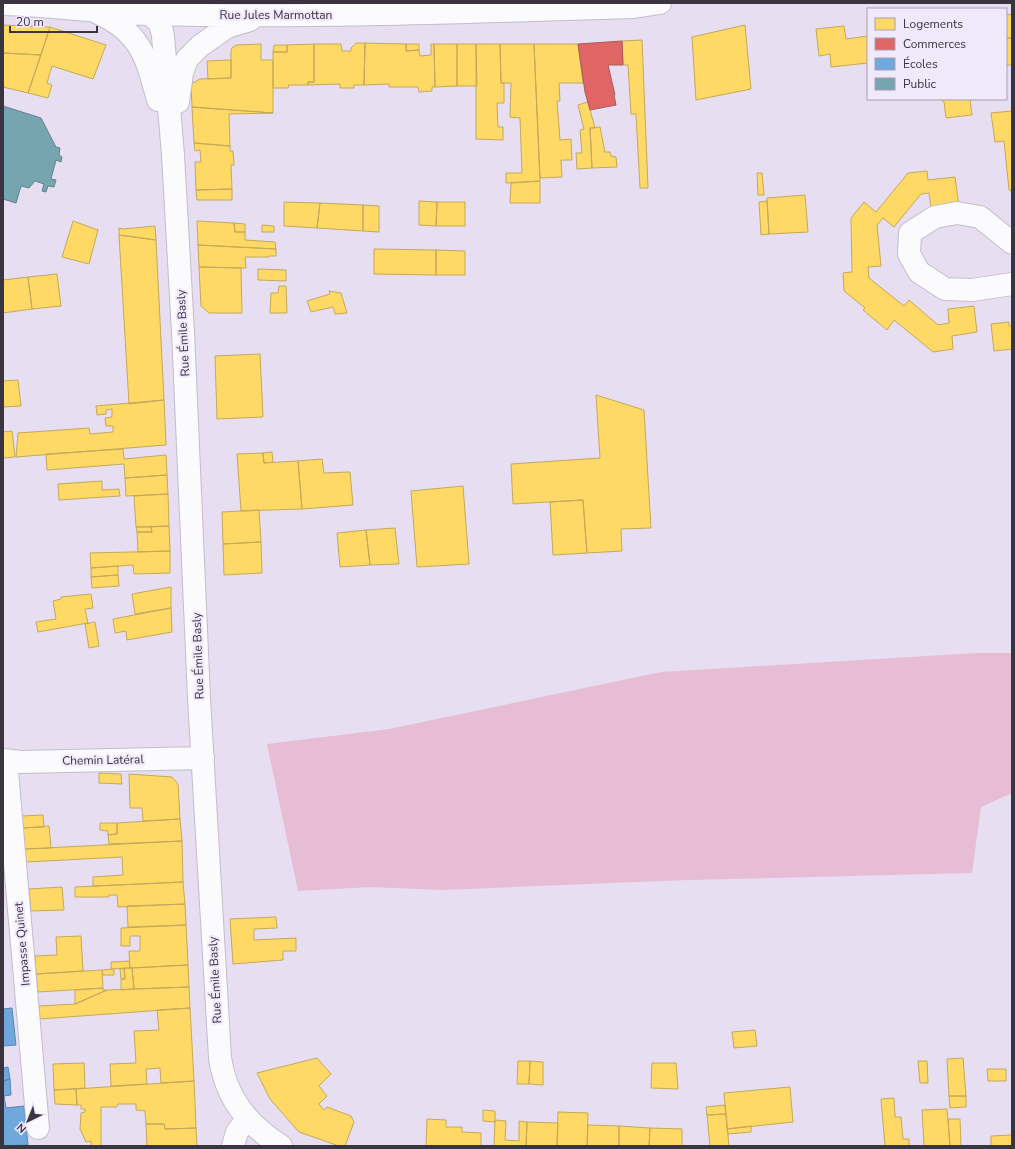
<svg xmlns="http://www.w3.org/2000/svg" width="1015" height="1149" viewBox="0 0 1015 1149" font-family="'Nunito Sans',sans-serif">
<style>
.green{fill:#e6bdd4}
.homes{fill:#ffd966;stroke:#c4a85b}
.shops{fill:#e06666;stroke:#ae575b}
.schools{fill:#6fa8dc;stroke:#5f85ad}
.public{fill:#76a5af;stroke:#64838e}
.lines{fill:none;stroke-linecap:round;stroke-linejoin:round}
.minor-casing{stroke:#c2bdca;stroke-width:24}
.minor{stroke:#fbfafd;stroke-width:22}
.labels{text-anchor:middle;stroke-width:4;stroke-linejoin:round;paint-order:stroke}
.street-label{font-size:12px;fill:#393440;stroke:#f0e8fb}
</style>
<rect width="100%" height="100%" fill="#e7dff1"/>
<!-- green -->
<path class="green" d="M976 653H1012V793L981 807 972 873 688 880 443 890 371 887 298 891 267 744 389 729 661 672Z"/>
<!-- homes -->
<path class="homes" d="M1006 14 1012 15V38H1006Z
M3 25 50 27 41 55 3 53Z
M745 25 751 89 696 100 692 37Z
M844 26 846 39 868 36V63L831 67 830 54 819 56 816 29Z
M50 27 106 45 93 79 52 66 47 83 52 85 48 98 28 93Z
M1006 38H1012V65H1006Z
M642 40 648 188H640L636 114H631L628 65H623L622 41Z
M356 43H365L364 85H354V88H340V84L308 85V82H314V44H341L342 51H351V48Z
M365 43 406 44V51L419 50 420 56 431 55V44H434L435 87H432V91L419 92 418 87H389V84L364 85Z
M261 44V60H273V113L192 107 191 84 200 79 231 78V51L232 48 236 45Z
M314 44V82H308V85H289L288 88H273V52H287V45Z
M406 44H419V50L406 51Z
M434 44H457V86L435 87Z
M457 44H476L477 86H457Z
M476 44H500L501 83H504V103H497L498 127H503V140L476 139Z
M500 44H534L540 181 506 183V173H522L520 118 510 117 511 83H501Z
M534 44H578L583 83H559L560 101H557L560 140 571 139 572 160H561L562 177 540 178Z
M274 45H287V52H273Z
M3 53 41 55 28 93 3 87Z
M231 60V78L208 79 207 61Z
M940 99H970L972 115 946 118 944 102Z
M588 102 595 128H590L592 168 577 169 576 153H582L580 130 584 129 578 105Z
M192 107 273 113 229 114 230 146 194 143Z
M1012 111V192L1009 190 1004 141 995 142 991 113Z
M600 127 605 152H610L611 156 616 157 617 167 592 168 590 128Z
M194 143 230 146V151H233L234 165H231L232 189 196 190 195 162H201L200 150 195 151Z
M927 171 928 180 955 177 959 206 931 208 929 193 921 194 894 227 883 218 877 225 881 266 868 267 869 278 904 306 909 300 938 325 949 323 948 309 974 306 977 332 952 336 953 349 933 352 894 320 887 330 863 310 865 308 844 291 843 273 852 272 851 218 864 202 876 212 908 173Z
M757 173H762L764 195H758Z
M540 181V203H510L511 183Z
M232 189V200H197L196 190Z
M805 195 808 232 769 234 767 198Z
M419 201 437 202 436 226 419 225Z
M767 201 769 234 761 235 759 202Z
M284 202 320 203 317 228 284 226Z
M437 202H465V226H436Z
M320 203 363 205V231L317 228Z
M363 205 379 206V232L363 231Z
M73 221 98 230 89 264 62 257Z
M197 221 234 223 235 232H245V240L275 242 276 249 198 245Z
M234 223 245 224V232H235Z
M262 225 274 226V232H262Z
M155 226 156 240 119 235V228L123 229Z
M119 235 156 240 164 400 129 404Z
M198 245 276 249V256H269V257H245L246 268 199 267Z
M374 249 436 250V275L374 274Z
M436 250 465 251V275H436Z
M199 267 241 268 242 313H209L201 306Z
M258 269 286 270V281L258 280Z
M57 274 61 306 32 309 28 277Z
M28 277 32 309 3 313V280Z
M279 286H286L287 313H270L271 293H278Z
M329 291 341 293 347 313 335 314 333 307 311 312 307 301 330 294Z
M1009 322V326H1012V349L994 351 991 324Z
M260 354 263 417 217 419 215 356Z
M18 380 21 406 3 407V381Z
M596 395 644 410 651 528 621 529 622 551 587 553 583 500 513 504 511 464 600 458Z
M164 400 166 445 16 457 18 433 89 428 90 434 113 432V426H106L105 418 112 417V409L106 410V414L97 415 96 406Z
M12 431 15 457 3 458V432Z
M123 449 124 459 166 455 167 475 125 478 124 464 47 470 46 454Z
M272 452 273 462 264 463 263 453Z
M263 453 264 463 298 461 302 509 241 511 237 454Z
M322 459 324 473 350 472 353 505 302 509 298 461Z
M167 475 168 494 126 496 125 478Z
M102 481V490L119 489 120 496 59 500 58 484Z
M463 486 469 564 417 567 411 491Z
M168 494 169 526 136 527 134 496Z
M583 500 587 553 553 555 550 502Z
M259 510 261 542 223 544 222 512Z
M169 526 170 551 138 552 137 532H152L151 527Z
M136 527H151L152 532H137Z
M395 528 399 564 370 565 366 530Z
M366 530 370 565 340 567 337 533Z
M261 542 262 573 224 575 223 544Z
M170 551V573L134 574 133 565 91 568 90 553Z
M118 566V575L91 577V568Z
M118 575 119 586 92 588 91 577Z
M171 587V608L135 614 132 594Z
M91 594 93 608 85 609 88 623 38 632 36 622 56 619 53 601 61 599V597Z
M171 608 172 632 127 640 126 631 115 633 113 619Z
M95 622 99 646 89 648 85 624Z
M99 773 121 774 122 784 99 783Z
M129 774 172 777 178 784 180 819 143 821 142 808H130Z
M43 815 44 827 23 828 22 816Z
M180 819 182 841 109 844 108 835 117 834V823Z
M100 823H117V834L108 835V831L100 830Z
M49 826 51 848 25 849 23 828Z
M182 841 183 882 93 886V877L123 875 122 857 26 862 25 849Z
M183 882 185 904 118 907 117 895H109V897H75V887Z
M62 887 64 910 31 911 29 889Z
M185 904 186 925 128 927 127 906Z
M276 917 277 928 254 929V940L296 938V951H283V960L233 964 230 919Z
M186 925 188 965 130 968 129 951H140V936H130V946H121V928Z
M81 936 83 971 36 974 35 956 57 955 56 937Z
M129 961 130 968 111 969V962Z
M188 965 189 987 134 989 132 968Z
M124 968H132L134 989 121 990V979H125Z
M124 968 125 979H121L120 969Z
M114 969V975H103L102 970Z
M102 970 103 988 38 992 36 974Z
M189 987 190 1008 40 1019 39 1006 75 1004 107 990Z
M103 988V990H107L75 1004V990Z
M190 1008 194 1081 161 1083 160 1068 146 1069 147 1084 111 1086 110 1064 136 1063 134 1031 159 1030 157 1010Z
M755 1030 757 1046 734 1048 732 1032Z
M317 1058 331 1074 319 1086 327 1096 319 1104 324 1110 327 1107 351 1116 354 1122 345 1146H339L299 1132 270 1099 257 1073Z
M963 1058 966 1096H949L947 1059Z
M518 1061H530L529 1084H517Z
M530 1061 543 1062V1085L529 1084Z
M918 1061H927L928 1083H920Z
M84 1063 85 1088 54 1090 53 1064Z
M652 1063H676L678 1089 651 1088Z
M987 1069H1006V1081H988Z
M194 1081 196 1128 165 1129 164 1124H146L145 1111 136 1110V1104H118L117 1107H101V1146H91V1141L86 1142 80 1129 81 1113 85 1112V1109H81V1105H77L76 1089Z
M790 1087 793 1122 727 1129 724 1093Z
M76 1089 77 1105 55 1104 54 1090Z
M949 1096H966V1107L950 1108Z
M894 1098 895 1117H901L903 1139H909V1146H885L881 1099Z
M725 1105 726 1114 707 1115 706 1107Z
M947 1109 950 1146H924L922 1110Z
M483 1110 495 1111V1122L483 1121Z
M558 1112 588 1113 587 1146H557Z
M726 1114 729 1146H710L707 1115Z
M427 1119 446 1120V1127H462V1132L481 1133V1146H426Z
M948 1119H960L961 1146H950Z
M495 1120 506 1121 505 1140 519 1141V1121L527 1122 526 1146H494Z
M527 1122 558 1123 557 1146H526Z
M146 1124H164L165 1129 196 1128 197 1146H147Z
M588 1125 619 1126V1146H587Z
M619 1126 650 1128 649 1146H619Z
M751 1126V1132L728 1134 727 1129Z
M650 1128 682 1129V1146H649Z
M1012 1135V1146H991V1136Z"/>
<!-- shops -->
<path class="shops" d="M622 41 623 65H608L615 95H614L616 105 590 110 585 92 578 44Z"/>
<!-- schools -->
<path class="schools" d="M12 1008 16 1045 3 1046V1009Z
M8 1067 10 1079 3 1081V1068Z
M10 1079 11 1095 4 1096 6 1108 24 1106 28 1145 3 1146V1081Z"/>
<!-- public -->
<path class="public" d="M3 106 41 118 56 147 60 148 59 155 62 157 61 162 56 160 51 179 56 180 54 187 48 186 46 192 42 191 44 184 35 181 29 188 21 186 16 203 3 199Z"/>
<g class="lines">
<!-- minor casing -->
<g class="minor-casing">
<path id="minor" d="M3 4C52 5 100 13 148 14 310 18 472 12 634 7L660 3
M98 13C141 32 147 59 158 100
M148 14C159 19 161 25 163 36L173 155 183 332 199 698 220 1058C226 1098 247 1124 281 1146
M178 102 182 73 187 59 200 46 227 27 250 20
M1012 243 980 217 957 213 935 217 910 233 909 254 919 272 945 289 972 290 1012 284
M3 760 21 762 203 758
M6 760 38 1128
M233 1146 237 1132 247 1119"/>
</g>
<!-- minor -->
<use href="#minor" class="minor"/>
</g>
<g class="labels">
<!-- street labels -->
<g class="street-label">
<text x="276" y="19">Rue Jules Marmottan</text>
<text transform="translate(183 333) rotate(-93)" y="4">Rue Émile Basly</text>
<text transform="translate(198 656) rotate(-92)" y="4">Rue Émile Basly</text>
<text transform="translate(103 760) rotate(-1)" y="4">Chemin Latéral</text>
<text transform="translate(22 944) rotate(-95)" y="4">Impasse Quinet</text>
<text transform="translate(215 980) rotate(-93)" y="4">Rue Émile Basly</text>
</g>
</g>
<!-- border -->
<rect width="1015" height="1149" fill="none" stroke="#393440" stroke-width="8"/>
<!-- legend -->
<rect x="867" y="8" width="140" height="92" fill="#f0e8fb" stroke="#a7a0b0"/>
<rect x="875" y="18" width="20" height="12" fill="#ffd966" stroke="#a7a0b0"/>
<text x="903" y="28" font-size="12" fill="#393440">Logements</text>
<rect x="875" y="38" width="20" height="12" fill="#e06666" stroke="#a7a0b0"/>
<text x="903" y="48" font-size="12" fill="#393440">Commerces</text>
<rect x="875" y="58" width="20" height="12" fill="#6fa8dc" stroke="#a7a0b0"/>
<text x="903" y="68" font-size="12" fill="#393440">Écoles</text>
<rect x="875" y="78" width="20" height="12" fill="#76a5af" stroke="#a7a0b0"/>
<text x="903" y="88" font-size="12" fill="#393440">Public</text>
<!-- north arrow -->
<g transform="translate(28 1121) rotate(223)" stroke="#f0e8fb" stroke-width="3" paint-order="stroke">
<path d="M0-3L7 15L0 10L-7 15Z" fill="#393440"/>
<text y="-6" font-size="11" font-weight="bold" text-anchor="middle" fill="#393440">N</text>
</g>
<!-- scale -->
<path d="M10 26v6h87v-6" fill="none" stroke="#393440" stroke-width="2"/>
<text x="16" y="26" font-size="12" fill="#393440" stroke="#f0e8fb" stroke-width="3" paint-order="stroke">20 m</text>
</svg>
